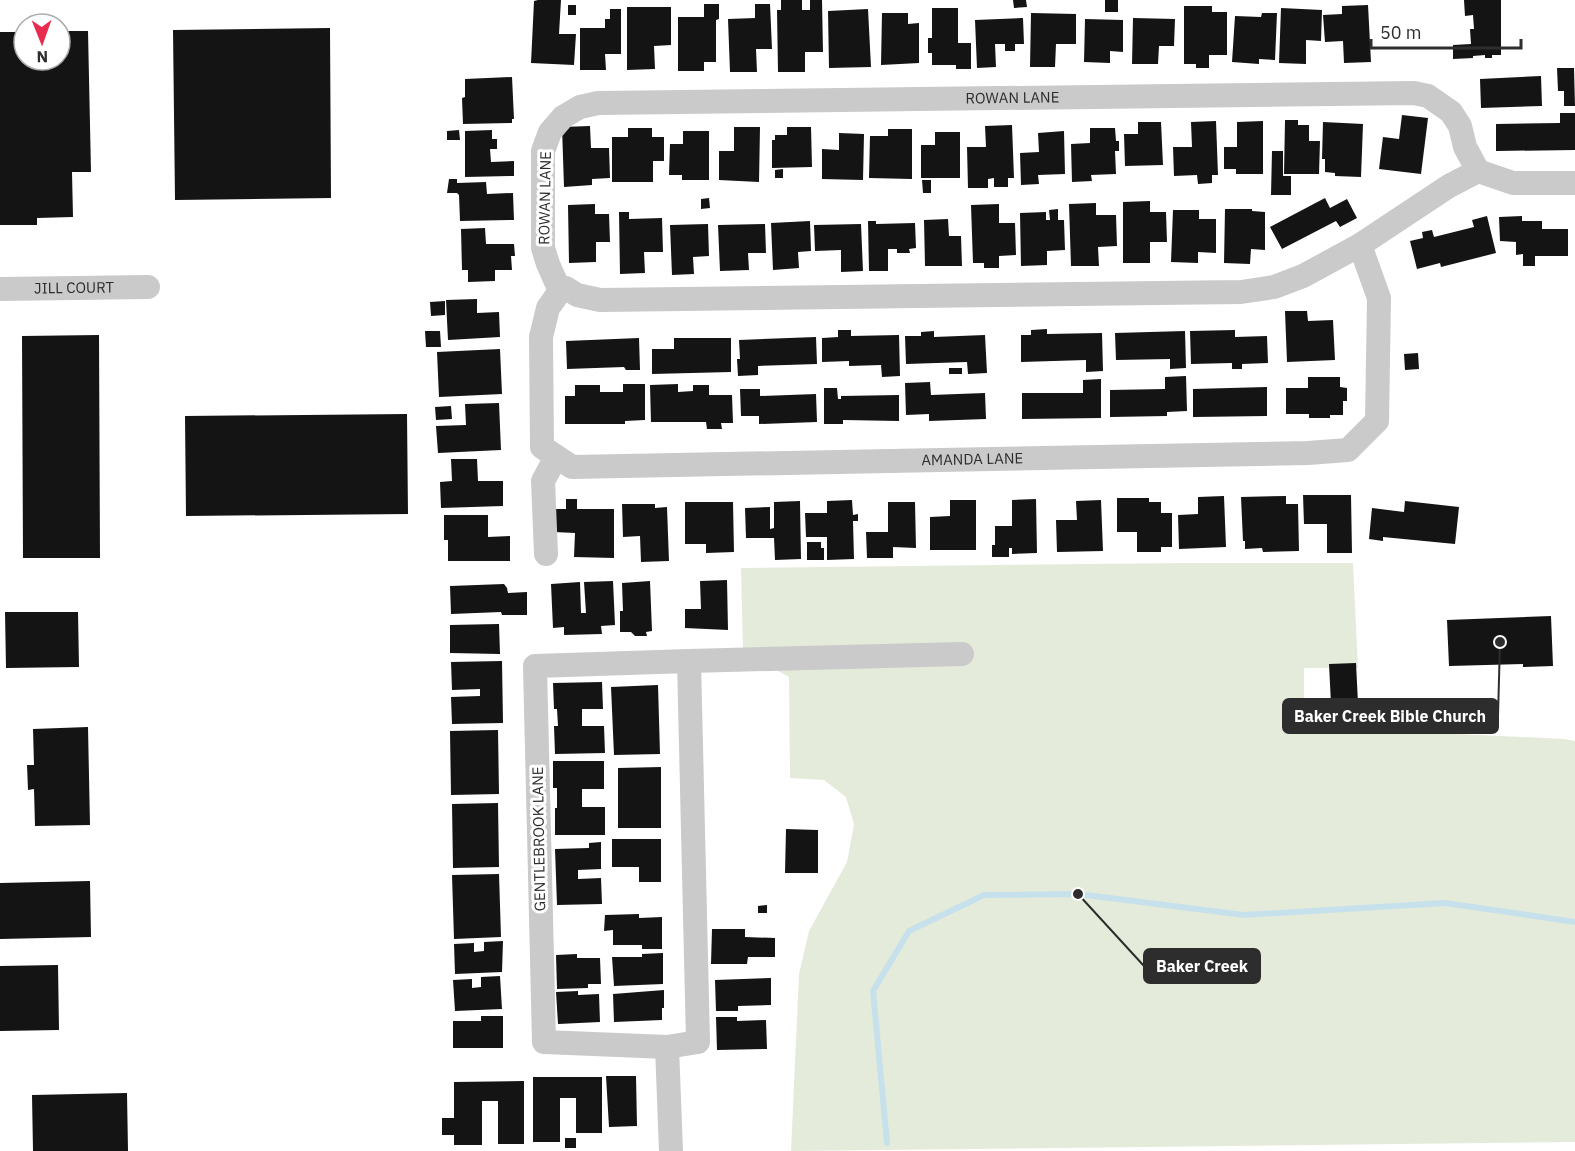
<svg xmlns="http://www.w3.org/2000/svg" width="1575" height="1151" viewBox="0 0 1575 1151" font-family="'IBM Plex Sans',sans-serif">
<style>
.green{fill:#e5ebda}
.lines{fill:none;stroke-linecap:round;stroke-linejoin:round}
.stream{stroke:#c6e1ec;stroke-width:6}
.building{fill:#141414}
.street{stroke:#cacaca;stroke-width:24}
.labels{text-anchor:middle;stroke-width:6;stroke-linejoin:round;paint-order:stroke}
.street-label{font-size:15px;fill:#2d2d2d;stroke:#fff}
.leader{fill:none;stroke:#2d2d2d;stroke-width:2}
.callout-dot{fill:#2d2d2d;stroke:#fff;stroke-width:2}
.callout{fill:#2d2d2d;stroke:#2d2d2d;stroke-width:2}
.callout-label{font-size:16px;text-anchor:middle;font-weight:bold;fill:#fff}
</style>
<rect width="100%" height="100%" fill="#fff"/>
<!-- green -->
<path class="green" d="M1180 563H1353L1358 668H1304V701L1334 728 1565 739 1575 741V1142L791 1151 799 974 809 931 847 862 854 824 846 797 824 780 790 778 789 677 743 652 741 568Z"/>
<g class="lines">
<!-- stream -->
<path class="stream" d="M887 1143 873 991 909 931 984 895 1078 894 1244 915 1445 903 1575 922"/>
</g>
<!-- building -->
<path class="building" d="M538 0H561L559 34H576L574 65 531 63 534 1Z
M781 0H802V10H810V0H822L823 52H805V72H778L777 10H781Z
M1013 0H1026L1027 7 1014 8Z
M1105 0H1118V12H1105Z
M1464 0H1501V55H1492V58H1485V55L1473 56V58L1453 59V45L1471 44 1470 29H1474L1473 15 1465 16Z
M704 4H719V19L716 20V62H704V71H678V17H704Z
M755 4H770L772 49H756L757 72H730L728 19 755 18Z
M568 5H576V15H568Z
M1368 5 1371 62 1344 63 1343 41 1325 42 1323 15 1342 14V6Z
M1184 6H1212V12H1227V55H1209V68H1196V64H1184Z
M627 7H671V45L654 46 655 69 627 70Z
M932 8H958V43H971V69H956V65H932V53H928V38H932Z
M1281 8 1322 10 1321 41 1306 40V64L1279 63Z
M610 9H621V54H605L606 70H580V28H605V19H610Z
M868 9 871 67 829 68 828 11Z
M882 13H908V24L919 23V63L881 65Z
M1031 13 1076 14V44H1056L1055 67H1030Z
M1262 13H1277L1275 60 1259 59V64L1232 62 1235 16 1261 17Z
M1023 18 1024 44H1015V51H1005V44H995L996 67 977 68 975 20Z
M1133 18 1175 19 1174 46H1159L1158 64H1132Z
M1085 19 1123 20V52L1110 51V63L1084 62Z
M330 28 331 198 175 200 173 30Z
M60 31H88L91 172H72L73 217 37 218V225H0V32H24V60H60Z
M1557 68H1574L1575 106H1564V91H1558Z
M1541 76 1542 106 1481 108 1480 79Z
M512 77 514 119H512V123L463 124 462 98 465 97V79Z
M1560 113H1575V150L1496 151V124L1560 123Z
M1402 115 1428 118 1421 174 1379 169 1383 137 1399 139Z
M1285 120H1298V125H1309V141H1320L1319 174H1284Z
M1216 121 1218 175H1212V183L1198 184 1197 175 1174 176 1173 147H1192L1191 122Z
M1263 121V174H1236V169H1224V147H1237V122Z
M1138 122H1161L1163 165 1125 166 1124 134H1138Z
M1323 122 1363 124 1361 177 1335 176V173L1325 172V159H1322Z
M1012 125 1014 178H1008V187H994V178L988 179V188H968L967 147H986L985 126Z
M590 126 591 148H609L610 178 592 179V185L564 187 562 127Z
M734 127H760L759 182 719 180V151H734Z
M787 127H811L812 167 772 168V140H775V135H787Z
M628 128H652V137H664V161H653V182H612V137H628Z
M1090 128H1115L1116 141H1119V151H1115L1116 174 1091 175 1092 181 1072 182 1071 144 1090 143Z
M888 129H912V179L869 178 870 136H888Z
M459 130 460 140H447V131Z
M492 130V139H497V149H490L491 162 514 161V176L465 177V131Z
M683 131H709V180H682V175H669L670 144H683Z
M1064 131 1065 174 1038 175 1039 184 1021 185 1020 153 1039 152 1038 133Z
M935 132H960V178H921V145H935Z
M839 133 864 134 863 180 822 179V149L839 150Z
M1272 151H1283V176H1291V195H1271Z
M783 169V178H775V170Z
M449 179H457V183L486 182 487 194 513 193 514 220 460 221 459 195 457 193H447Z
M922 180H931V193H923Z
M709 198 710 208 701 209V199Z
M1325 198 1330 208 1347 199 1357 218 1340 227 1336 221 1282 249 1270 227Z
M1150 201V212H1166L1167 242H1150V263H1123V202Z
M1096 203V215H1116L1117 246 1098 247 1099 266H1071L1069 204Z
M595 204V214H609L610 242H596V262L569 263 568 205Z
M999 204V223H1015L1016 255 999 256V268H984V263H973L971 205Z
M1058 209V220H1064L1065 250 1047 251V265L1021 266 1020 213 1046 212V220H1050L1049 210Z
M1225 209H1252V211L1265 212V250L1251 249 1250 264 1224 263Z
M1173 210H1199V219H1216V253L1198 252V263L1171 262Z
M619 212H629V219L662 218 663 252H644L645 273 620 274Z
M1487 216 1496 253 1441 267 1440 263 1417 269 1410 241 1423 238 1422 232 1432 230 1434 237 1474 227 1472 220Z
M1522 216V221H1542V229H1568V256H1535V266H1523V254L1516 255V242L1500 241 1499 217Z
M948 219 949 236H961L962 266H925L924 220Z
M810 221 811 251 798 252 799 268 773 270 771 223Z
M868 221H876V224L915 223 916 248 909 249 910 253H897V249H888V271H869Z
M708 224 709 256 693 257 694 274 672 275 670 225Z
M765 224 766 253H748L749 270 720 271 718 225Z
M861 224 863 271 841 272V250L815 251 814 225Z
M485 228 486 244H514L515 256H511L512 270H495V281L468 282V270H462L461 229Z
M477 299V313L499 312 500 337 448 340 446 300Z
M445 301V315L431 316 430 302Z
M1285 311H1307L1308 321 1333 320 1335 360 1287 362Z
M1047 329V334L1102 333 1103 371 1086 372V360L1021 362V335H1031V330Z
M838 330H851V336L899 335 900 376 882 377 881 365 849 366V361L822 362V338L838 337Z
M1235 330V337L1267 336 1268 363 1242 364V369H1232V363L1191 364 1190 331Z
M425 331H440L441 347H426Z
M934 331V337L985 335 987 373 968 374 967 362 906 364 905 336H921V332Z
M1185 331 1186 368 1170 369V359L1116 360 1115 333Z
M99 335 100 558H23L22 336Z
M816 337 817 364 758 366V375L738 376 737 359H740L739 340Z
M639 338 640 370H626L624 367 567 369 566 341Z
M674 338H731V372L652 374V349H674Z
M500 349 502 394 439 397 437 352Z
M1418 353 1419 369 1405 370 1404 354Z
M949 368H962V374H949Z
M1186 376 1187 411 1167 412V416L1110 417V390L1165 389V377Z
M1308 377H1340V387L1347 388V401H1343V415H1330V418H1309V414H1286V388H1308Z
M1101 379V418L1022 419V393H1083V380Z
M930 382 931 395 985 393 986 419 929 421V414L906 415 905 383Z
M623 384H645V420L625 421V424H565V396H575V385H600V392H623Z
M678 384V392L693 391V385H709V395H732L733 423H721L722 429H707L706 422H651L650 385Z
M1267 387V416L1193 417V389Z
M824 388H837L838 399H841V396L899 395V421L843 420V424H824Z
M740 389H760V396L816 394 817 422 759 424V416H741Z
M499 403 501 450 438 453 436 426 466 425 465 404Z
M451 406 452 419 436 420 435 407Z
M407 414 408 514 186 516 185 416Z
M451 459H477L478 481H503V506L441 508 440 482 452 481Z
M1303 495H1351L1352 553H1327V524H1304Z
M1224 496 1226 547 1179 549 1178 515 1198 514V497Z
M1286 496V504H1298L1299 551 1263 552 1262 548 1245 549V541H1243L1241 497Z
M1117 498H1149V502H1161V513H1172V547H1161V552H1137V532H1117Z
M566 499H577V509H614V558L574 557 575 533 554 532 555 509H566Z
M1036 499 1037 553 1012 554V548H1009V557H992V545H995V526H1012V500Z
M852 500 853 515 858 514V521H853L854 559 827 560V537H806L805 513H827V501Z
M950 500H976V550H930V517L950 516Z
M1101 500 1103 551 1057 552 1056 520H1077L1076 501Z
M800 501 801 559 775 560 774 538H746L745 508 770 507V529L774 528V502Z
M1405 501 1459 507 1455 544 1383 537V541L1369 539 1372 508 1404 512Z
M685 502H733L734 552 706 553V544H685Z
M888 502H915L916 548 893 547V558H867L866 532H888Z
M622 504H655V508L667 507 669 561 641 562 640 536 623 537Z
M444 515H488V537L510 536V561H448V540H444Z
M807 542H821V548H824V560H807Z
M727 580 728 630 685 628V609H701L700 581Z
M613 581 615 625 601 626 602 634 564 635V627L553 628 551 584 580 582 581 613H586L584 582Z
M650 581 652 631 646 632 647 636H635L631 632H620V611H623L622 583Z
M504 584 507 588 508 593 527 592V615H502L501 612 451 614 450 586Z
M5 612H78L79 667 6 668Z
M1551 616 1553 666 1523 667V664L1449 666 1447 620Z
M499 624 500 654 450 653V625Z
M502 661 503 723 452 724 451 697 480 696V689L452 690 451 662Z
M1356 663 1358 703 1331 704 1329 664Z
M602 682 603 709H582V726H604L605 753 555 754 554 726H558L557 709H554L553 683Z
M658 685 660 754 614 755 611 687Z
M88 727 90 825 35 826 34 789 28 790 27 765H34L33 729Z
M498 730 499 794 451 795 450 731Z
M553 761H604V789H582V807H605V835H555V808H557V788H553Z
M661 767V828H618V768Z
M498 803 499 867 453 868 452 804Z
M786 829 818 830V873H785Z
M612 839H661V882H639V867H612Z
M601 842V869L578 870V879L601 878 602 904 557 905 555 849 589 848V843Z
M499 874 501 937 454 939 452 875Z
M90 881 91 937 0 939V883Z
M767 905V913H758V906Z
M639 914V918L662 917V949H642V945H613V930L604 931 605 915Z
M712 929H745V937L775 938V957H748L747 964H711Z
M503 941 502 972 455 974 454 944 474 943V952L484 951V942Z
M663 953V984L614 986 612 957H642V954Z
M577 954V958H600L601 984H588V988L557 989 556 955Z
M58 965 59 1030 0 1031V966Z
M500 976 502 1009 455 1011 453 980 472 979V988L481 987V977Z
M771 978V1005L738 1006V1011H716L715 980Z
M664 990V1008H662V1020L614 1022 613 994Z
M578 991V995L599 994 600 1022 558 1024 556 992Z
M481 1016H503V1048H453V1021H481Z
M716 1017H737V1021L766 1020 767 1049 717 1050Z
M606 1076H636L637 1126 609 1127Z
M533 1077H602V1133H576V1098H560V1142H533Z
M524 1081V1144H498V1101H482V1145H454V1135H442V1118H454V1082Z
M127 1093 128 1151H33L32 1095Z
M565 1138H576V1148H565Z"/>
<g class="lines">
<!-- street -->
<g class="street">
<path id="s1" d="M0 289 148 287"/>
<path id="s2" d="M560 291 548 264 543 248V151L550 132 563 117 580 107 598 103 1414 93 1428 96 1451 112 1460 126 1465 147 1478 171 1513 183H1575"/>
<path id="s3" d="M560 291 548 308 541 337 542 447 572 467 1308 453 1348 450 1377 421 1379 298 1360 245"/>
<path d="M560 291 566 288 577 295 600 300 1241 292 1274 287 1303 276 1360 245 1449 186 1478 171"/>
<path d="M546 554 543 481 556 457"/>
<path d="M689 661 698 1042 667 1047 544 1042 535 666Z"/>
<path d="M689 661 962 654"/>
<path d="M667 1047 671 1151"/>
</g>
</g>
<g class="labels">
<!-- street labels -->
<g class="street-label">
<text dy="5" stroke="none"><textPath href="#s2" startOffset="636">ROWAN LANE</textPath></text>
<text transform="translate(545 198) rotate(-89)" y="5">ROWAN LANE</text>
<text dy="5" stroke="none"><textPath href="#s1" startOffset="74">JILL COURT</textPath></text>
<text dy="5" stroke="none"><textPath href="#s3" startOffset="597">AMANDA LANE</textPath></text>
<text transform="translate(539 839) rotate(-91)" y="5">GENTLEBROOK LANE</text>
</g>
</g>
<!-- callouts -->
<path class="leader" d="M1500 642L1498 716M1078 894L1144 966"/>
<g class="callout-dot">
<circle cx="1500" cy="642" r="6"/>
<circle cx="1078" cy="894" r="6"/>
</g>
<g class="callout">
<rect x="1283" y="699" width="215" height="34" rx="6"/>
<rect x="1144" y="949" width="116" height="34" rx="6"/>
</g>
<g class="callout-label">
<text x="1390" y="722">Baker Creek Bible Church</text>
<text x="1202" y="972">Baker Creek</text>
</g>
<!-- north arrow -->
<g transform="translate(42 42) rotate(179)"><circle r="28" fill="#ffffff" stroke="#ababab" stroke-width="1.5"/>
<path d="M0-4.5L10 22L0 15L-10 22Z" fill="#e82c4f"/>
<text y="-9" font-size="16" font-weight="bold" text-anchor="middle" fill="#2d2d2d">N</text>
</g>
<!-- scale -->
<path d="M1371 39v9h150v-9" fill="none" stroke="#2d2d2d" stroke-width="3"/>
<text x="1380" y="39" font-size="18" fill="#2d2d2d" stroke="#ffffff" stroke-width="4.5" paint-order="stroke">50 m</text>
</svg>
